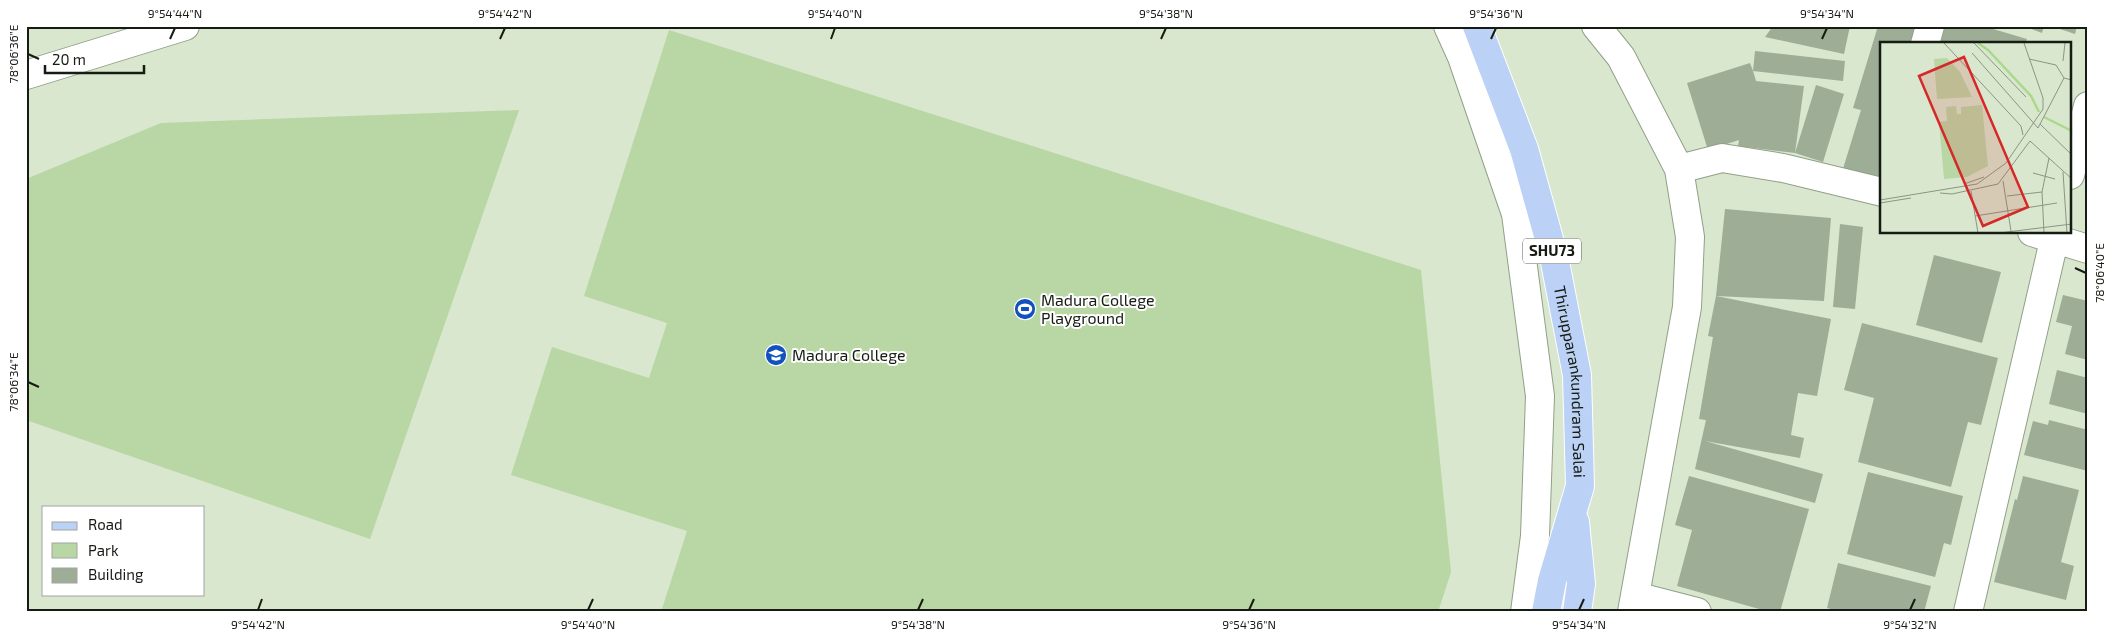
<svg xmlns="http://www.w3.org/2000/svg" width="2114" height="638" viewBox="0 0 2114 638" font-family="'Exo 2',sans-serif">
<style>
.green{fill:#b9d6a5}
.building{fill:#9ead95}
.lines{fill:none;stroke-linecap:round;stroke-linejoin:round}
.minor-casing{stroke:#91a088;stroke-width:30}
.major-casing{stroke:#fff;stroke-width:30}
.minor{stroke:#fff;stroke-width:28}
.major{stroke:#bbd1f6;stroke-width:28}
.ticks{fill:none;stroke:#161c13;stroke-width:2}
.labels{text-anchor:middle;stroke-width:4;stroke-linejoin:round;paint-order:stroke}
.shield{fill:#fff;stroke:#5c605a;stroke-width:1}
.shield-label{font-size:15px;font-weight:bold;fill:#161c13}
.poi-label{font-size:16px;fill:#161c13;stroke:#fff;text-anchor:start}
.street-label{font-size:16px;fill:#161c13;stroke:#fff}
.inset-river{fill:none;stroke:#acd88d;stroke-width:2.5}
.inset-road{fill:none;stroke:#8a9683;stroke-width:1}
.view{fill:#d62828;fill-opacity:0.15;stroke:#d62828;stroke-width:2.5}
.inset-edge{fill:none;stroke:#161c13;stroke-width:2.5}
.neatline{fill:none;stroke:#161c13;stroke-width:2}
.ticks-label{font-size:12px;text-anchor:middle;fill:#161c13}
</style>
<rect width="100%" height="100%" fill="#d8e7ce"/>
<!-- green -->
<path class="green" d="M669 30 1421 270 1451 572 1438 612H661L687 531 511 475 552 347 649 378 667 323 584 296Z
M519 110 370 539 26 420V179L161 123Z"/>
<!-- building -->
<path class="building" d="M1773 26H1850L1844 54 1765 37Z
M1878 26H1923L1918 44H1882V172L1878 183 1842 172 1861 110 1853 108Z
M1937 26H1983L2027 39 2025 44H1931Z
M2023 26H2044L2042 33Z
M2051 26H2077L2075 34Z
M1755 51 1845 61 1843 81 1753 71 1756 81 1804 86 1795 153 1816 85 1844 94 1823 162 1795 153 1738 146 1739 140 1708 150 1687 83 1750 63 1753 71Z
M1725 209 1831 218 1824 301 1716 296 1831 319 1817 396 1798 393 1791 435 1804 438 1800 458 1705 441 1823 474 1815 503 1695 469 1706 420 1699 419 1713 337 1708 336 1716 296Z
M1840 224 1863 227 1855 309 1833 307Z
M1934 255 2001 272 1982 343 1916 325Z
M2063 295 2088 301V360L2065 354 2072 326 2056 322Z
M1862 323 1998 358 1981 425 1968 422 1951 487 1858 462 1874 398 1844 390Z
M2057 370 2088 378V414L2049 404Z
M2049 420 2088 430V471L2024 455 2033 421 2048 425Z
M1868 472 1963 496 1951 545 1944 543 1935 577 1847 554Z
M1689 476 1809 509 1780 612H1770L1677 586 1692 530 1675 525Z
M2023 476 2079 490 2061 562 2074 566 2066 600 1994 582 2015 499 2017 500Z
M1838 563 1931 586 1924 612H1842L1827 608Z"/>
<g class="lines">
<!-- minor casing -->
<g class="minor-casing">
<path id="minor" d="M1448 26 1462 57 1516 214 1540 396 1535 536 1525 612
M1596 26 1621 57 1679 169 1690 237 1687 307 1632 612
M1925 44 1930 26
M26 75 185 26
M1679 169 1722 158 1783 168 1882 192
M2070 175 2088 106
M2032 232 2088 249
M1635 596 1697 612
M1968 612 2056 232"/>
</g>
<!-- major casing -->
<g class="major-casing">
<g id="major">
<path id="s1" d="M1477 26 1524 149 1554 257 1577 375 1580 486 1552 581 1546 612"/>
<path d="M1575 522 1581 584 1577 612"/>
</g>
</g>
<!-- minor -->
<use href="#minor" class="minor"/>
<!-- major -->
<use href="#major" class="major"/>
</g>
<!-- ticks -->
<path class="ticks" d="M170 39 175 28M500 39 505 28M831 39 835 28M1161 39 1166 28M1491 39 1496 28M1822 39 1827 28M28 54 39 59M2075 268 2086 273M28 382 39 387M258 610 262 599M588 610 593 599M918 610 923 599M1249 610 1254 599M1579 610 1584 599M1910 610 1915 599"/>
<!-- icons -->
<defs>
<g id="stadium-disc" transform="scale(1.125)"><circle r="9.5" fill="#1152bd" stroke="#fff"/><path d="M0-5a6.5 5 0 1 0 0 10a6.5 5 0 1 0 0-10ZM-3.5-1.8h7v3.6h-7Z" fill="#fff"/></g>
<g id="university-disc" transform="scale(1.125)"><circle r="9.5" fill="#1152bd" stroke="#fff"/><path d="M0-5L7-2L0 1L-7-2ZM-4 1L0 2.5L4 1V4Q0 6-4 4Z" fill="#fff"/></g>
</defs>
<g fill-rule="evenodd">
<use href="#stadium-disc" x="1025" y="309"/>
<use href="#university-disc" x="776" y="355"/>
</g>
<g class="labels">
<!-- shield labels -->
<rect class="shield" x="1523" y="238.5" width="58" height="25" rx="4"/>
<g class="shield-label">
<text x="1552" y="256">SHU73</text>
</g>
<!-- poi labels -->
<g class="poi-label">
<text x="1041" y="306">Madura College<tspan x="1041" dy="18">Playground</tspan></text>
<text x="792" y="361">Madura College</text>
</g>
<!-- street labels -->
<g class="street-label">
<text dy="6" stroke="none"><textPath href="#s1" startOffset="370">Thirupparankundram Salai</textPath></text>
</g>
</g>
<!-- overview -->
<g transform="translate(1880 42)">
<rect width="191" height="191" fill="#d8e7ce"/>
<path d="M67 16 80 30 92 55 57 57 54 17ZM102 63 108 124 87 135 64 137 59 80 67 79 66 65 76 64 77 72H81V65Z" fill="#b9d6a5"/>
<path class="inset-river" d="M98 1 108 8 151 54 159 70M164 75 192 89"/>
<path class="inset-road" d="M64 1 141 84 143 93M94 1 146 55M92 11 158 86 184 36M149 17 176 23 184 36 192 38M183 19 185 1M160 82 192 113M183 130 187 191M153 131 175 137M123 139 131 189M84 142 104 135M91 149 98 191M60 151 72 152 118 142 150 99 192 137M127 154 162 150M0 158 97 142 126 121 163 67V56L144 1M0 161 31 156M95 174 177 161M119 191 192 182M164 191 162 150 169 116"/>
<path class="view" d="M84 15 148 165 103 184 39 34Z"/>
<rect width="191" height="191" class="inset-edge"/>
</g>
<!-- border -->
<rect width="2114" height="638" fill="none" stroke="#ffffff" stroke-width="55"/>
<!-- legend -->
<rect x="42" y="506" width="162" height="90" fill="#ffffff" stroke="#a2a4a1"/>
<rect x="52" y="522" width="25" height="8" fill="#bbd1f6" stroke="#a2a4a1"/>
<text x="88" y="530" font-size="15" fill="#161c13">Road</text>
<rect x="52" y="543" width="25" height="15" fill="#b9d6a5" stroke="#a2a4a1"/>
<text x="88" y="556" font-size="15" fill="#161c13">Park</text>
<rect x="52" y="568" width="25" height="15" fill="#9ead95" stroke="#a2a4a1"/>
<text x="88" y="580" font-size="15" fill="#161c13">Building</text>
<!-- scale -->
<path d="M45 65v8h99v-8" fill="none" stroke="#161c13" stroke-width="2.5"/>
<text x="52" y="65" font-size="15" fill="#161c13" stroke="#ffffff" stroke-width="4" paint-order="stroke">20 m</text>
<rect x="28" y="28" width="2058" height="582" class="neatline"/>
<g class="ticks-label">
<text x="175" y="18">9°54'44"N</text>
<text x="505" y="18">9°54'42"N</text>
<text x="835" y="18">9°54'40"N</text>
<text x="1166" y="18">9°54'38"N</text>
<text x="1496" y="18">9°54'36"N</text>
<text x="1827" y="18">9°54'34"N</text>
<text transform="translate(14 54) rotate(-90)" y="4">78°06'36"E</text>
<text transform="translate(2100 273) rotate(-90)" y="4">78°06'40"E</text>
<text transform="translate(14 382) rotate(-90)" y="4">78°06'34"E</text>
<text x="258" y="629">9°54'42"N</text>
<text x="588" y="629">9°54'40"N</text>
<text x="918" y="629">9°54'38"N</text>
<text x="1249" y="629">9°54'36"N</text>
<text x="1579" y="629">9°54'34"N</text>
<text x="1910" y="629">9°54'32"N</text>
</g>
</svg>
